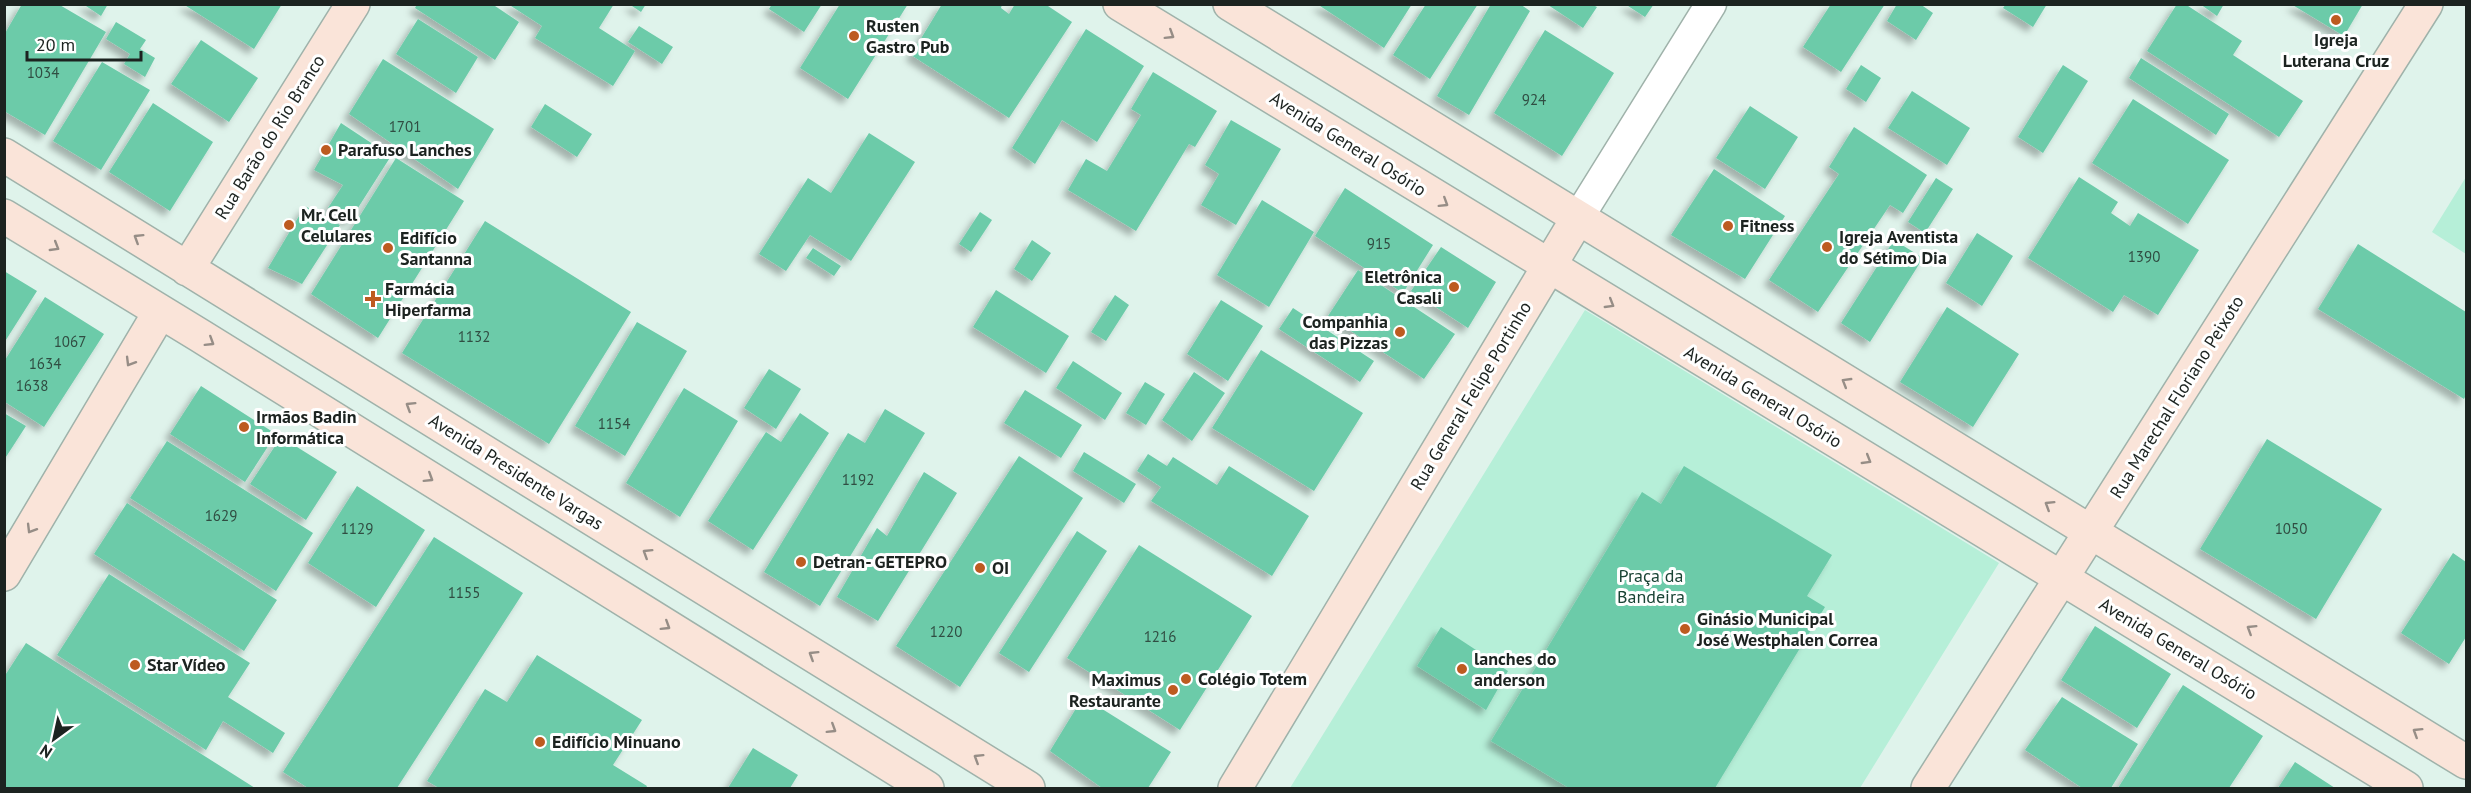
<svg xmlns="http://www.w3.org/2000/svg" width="2471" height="793" viewBox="0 0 2471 793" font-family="'PT Sans',sans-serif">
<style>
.green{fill:#b6efd8}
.building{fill:#6ccba9;filter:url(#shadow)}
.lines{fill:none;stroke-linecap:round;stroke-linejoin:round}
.street-casing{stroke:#9fb2aa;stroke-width:33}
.secondary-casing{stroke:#9fb2aa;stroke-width:36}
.street{stroke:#fff;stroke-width:30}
.secondary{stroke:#fae4d9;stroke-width:33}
.oneway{stroke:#968d86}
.poi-dot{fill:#bd5b20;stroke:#fff;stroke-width:2}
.labels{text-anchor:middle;stroke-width:6;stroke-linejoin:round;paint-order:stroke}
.number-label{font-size:15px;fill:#304d42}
.poi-label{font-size:18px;font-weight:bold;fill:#1c2320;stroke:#fff;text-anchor:start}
.street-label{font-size:18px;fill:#1c2320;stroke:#fff}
.park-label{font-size:18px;fill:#1a4435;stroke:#fff}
</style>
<defs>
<filter id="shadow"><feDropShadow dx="-5.5" dy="5.5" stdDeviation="3" flood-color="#0004"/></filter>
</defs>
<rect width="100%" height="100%" fill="#dff3eb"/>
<!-- green -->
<path class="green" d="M2466 177V254L2432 232Z
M1585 310 1999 563 1860 788H1290Z"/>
<!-- building -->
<path class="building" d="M22 4H58L106 32 45 135 4 111V35Z
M83 4H108L101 16Z
M183 4H282L254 49Z
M417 4H492L519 22 495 60 415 8Z
M508 4H614L599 28 635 51 613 86 535 38 542 26Z
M629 4H646L641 12Z
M772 4H822L804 32 769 9Z
M840 4H908L848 99 800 68Z
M942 4H1002L1001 8 1009 14 1015 4H1045L1072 22 1009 118 911 55Z
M1317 4H1412L1384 48Z
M1426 4H1478L1430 79 1393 55Z
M1491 4H1520L1530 11 1469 115 1437 96Z
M1625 4H1654L1645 17Z
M1831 4H1885L1841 72 1803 47Z
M1897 4H1920L1933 13 1916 40 1887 21Z
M2006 4H2047L2033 27 2003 8Z
M2177 4H2185L2242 41 2233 55 2303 101 2279 137 2147 51Z
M2200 4H2224L2217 16Z
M2291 4H2363L2344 36Z
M1548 5H1593L1597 7 1583 28Z
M418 19 478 57 456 93 396 54Z
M116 22 146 40 140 49 155 58 145 77 124 64 130 54 106 39Z
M639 26 673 47 662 64 628 42Z
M1086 29 1144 66 1097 142 1062 120 1035 164 1012 148Z
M1545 30 1614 73 1562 156 1494 113Z
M201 40 258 78 229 122 171 84Z
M2141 58 2229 114 2216 135 2129 78Z
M383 59 494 129 458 189 349 114Z
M102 62 150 90 101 170 53 141Z
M1861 65 1881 78 1866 102 1846 89Z
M2063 65 2088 81 2043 153 2018 137Z
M1153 72 1217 111 1195 147 1189 144 1136 231 1068 190 1086 159 1107 171 1141 115 1131 109Z
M1912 91 1970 128 1947 165 1888 128Z
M2133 99 2229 160 2188 224 2092 163Z
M153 103 213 142 170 211 109 172Z
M545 104 592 134 577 157 531 127Z
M1750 106 1798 137 1765 189 1716 158Z
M1231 120 1281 149 1236 225 1201 205 1219 174 1205 165Z
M341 123 391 156 349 222 328 208 343 185 314 170Z
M1854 127 1927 175 1903 213 1890 205 1818 312 1769 280 1839 174 1829 167Z
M869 133 915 162 851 261 810 235 786 271 759 254 808 178 831 193Z
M396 158 464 201 378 338 311 294Z
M1714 169 1785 216 1745 279 1671 235Z
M2079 177 2118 202 2111 213 2130 226 2138 213 2199 250 2158 315 2124 295 2113 312 2028 258Z
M1936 178 1953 189 1925 233 1908 222Z
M1345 188 1433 245 1403 293 1315 236Z
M1262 200 1314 232 1269 307 1217 275Z
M305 206 340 225 302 284 268 268Z
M980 212 992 220 971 252 959 244Z
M485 221 631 312 549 444 402 353Z
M1977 233 2013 256 1982 306 1946 283Z
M1032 240 1051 253 1032 281 1014 269Z
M1894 240 1923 258 1870 342 1841 323Z
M2358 244 2466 312V395L2464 399 2318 309Z
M1441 247 1496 282 1468 328 1411 291Z
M813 248 841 266 834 276 806 258Z
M1358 270 1455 334 1424 379 1328 316Z
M4 271 37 291 4 343Z
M996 290 1069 336 1046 373 973 327Z
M1115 295 1129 305 1106 341 1091 332Z
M45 297 104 334 44 427 5 402V360Z
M1221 300 1263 326 1228 381 1187 354Z
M1947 307 2019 354 1973 427 1900 382Z
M1293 308 1374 361 1360 382 1279 329Z
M637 322 687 351 625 456 575 426Z
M1261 350 1363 413 1314 491 1212 428Z
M1073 361 1122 393 1105 420 1056 388Z
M769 369 801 389 776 429 744 408Z
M1194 372 1225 393 1192 441 1162 420Z
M1145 382 1165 394 1146 425 1126 413Z
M201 386 276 434 245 482 170 434Z
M684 388 738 421 680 517 626 483Z
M1025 390 1082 425 1061 458 1004 423Z
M885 409 925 433 820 606 764 572 848 433 865 443Z
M4 413 26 426 4 460Z
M800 413 829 433 753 550 708 521 766 432 781 442Z
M281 437 337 472 306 520 250 484Z
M2267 439 2382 509 2316 619 2200 549Z
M167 441 313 533 276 591 130 498Z
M1084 452 1136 484 1124 503 1073 471Z
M1148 454 1167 466 1173 457 1217 485 1229 466 1309 516 1272 576 1151 501 1161 487 1137 471Z
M1019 456 1083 498 960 687 896 646Z
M1684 466 1832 555 1807 596 1825 607 1715 788H1569L1491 741 1642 492 1661 504Z
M924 472 957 493 878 621 837 597 877 528 887 536Z
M357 486 425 530 376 607 308 563Z
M127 503 277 600 244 651 94 554Z
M1077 531 1107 551 1029 672 999 653Z
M434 537 523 593 397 788H308L283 772Z
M1139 545 1252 616 1180 730 1067 658Z
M2453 553 2466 562V637L2449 664 2401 633Z
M109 574 250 663 228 697 285 733 273 753 223 721 206 750 57 655Z
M2095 626 2171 674 2137 728 2061 680Z
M1441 627 1508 671 1486 710 1417 666Z
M26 643 255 788H4V677Z
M537 655 642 720 613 765 647 786 646 788H439L427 781 485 689 507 702Z
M2183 685 2263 736 2229 788H2118Z
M1083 697 1171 752 1148 788H1102L1050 751Z
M2062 697 2138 744 2111 788H2082L2025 750Z
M753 748 798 775 790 788H728Z
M2295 762 2335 788H2278Z"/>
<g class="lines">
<!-- street casing -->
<g class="street-casing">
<path id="street" d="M1578 218 1711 4"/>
</g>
<!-- secondary casing -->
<g class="secondary-casing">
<path id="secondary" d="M1120 4 2406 788
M1230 4 2466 762
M4 155 1028 788
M4 216 199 335 927 788
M187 269 353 4
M4 574 160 312
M1235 788 1578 218
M1928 788 2426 4"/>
</g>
<!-- street -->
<use href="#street" class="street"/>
<!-- secondary -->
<use href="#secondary" class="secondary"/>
</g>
<!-- one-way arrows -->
<defs><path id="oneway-chevron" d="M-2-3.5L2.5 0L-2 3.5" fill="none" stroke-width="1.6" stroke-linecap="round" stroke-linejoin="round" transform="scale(1.5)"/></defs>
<g class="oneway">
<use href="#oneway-chevron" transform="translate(1170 35) rotate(32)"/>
<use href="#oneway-chevron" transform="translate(1444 203) rotate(32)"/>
<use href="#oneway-chevron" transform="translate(138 238) rotate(-148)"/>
<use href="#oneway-chevron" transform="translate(55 247) rotate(31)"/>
<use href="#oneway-chevron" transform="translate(1610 304) rotate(31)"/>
<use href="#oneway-chevron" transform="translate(210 342) rotate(32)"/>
<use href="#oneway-chevron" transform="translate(130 362) rotate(121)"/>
<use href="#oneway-chevron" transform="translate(1846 382) rotate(-149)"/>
<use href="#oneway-chevron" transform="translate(410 406) rotate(-148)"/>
<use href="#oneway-chevron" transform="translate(1867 460) rotate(31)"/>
<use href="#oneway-chevron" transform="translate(429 478) rotate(32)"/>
<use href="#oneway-chevron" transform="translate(2049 505) rotate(-148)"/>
<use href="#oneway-chevron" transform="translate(31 529) rotate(121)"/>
<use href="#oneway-chevron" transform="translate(647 553) rotate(-148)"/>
<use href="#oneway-chevron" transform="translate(666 626) rotate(32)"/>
<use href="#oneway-chevron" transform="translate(2251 629) rotate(-148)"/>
<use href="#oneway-chevron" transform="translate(813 655) rotate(-148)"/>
<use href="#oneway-chevron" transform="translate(832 729) rotate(32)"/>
<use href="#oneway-chevron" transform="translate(2417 732) rotate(-148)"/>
<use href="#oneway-chevron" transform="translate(978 758) rotate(-148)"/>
</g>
<!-- markers -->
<g class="poi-dot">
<circle cx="2336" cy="20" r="6"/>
<circle cx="854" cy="36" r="6"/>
<circle cx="326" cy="150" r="6"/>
<circle cx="289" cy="225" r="6"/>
<circle cx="1728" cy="226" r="6"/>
<circle cx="1827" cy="247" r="6"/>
<circle cx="388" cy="248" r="6"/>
<circle cx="1454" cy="287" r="6"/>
<path d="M370 290h6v6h6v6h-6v6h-6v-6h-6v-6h6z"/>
<circle cx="1400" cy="332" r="6"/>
<circle cx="244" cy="427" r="6"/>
<circle cx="801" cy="562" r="6"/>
<circle cx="980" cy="568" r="6"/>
<circle cx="1685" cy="629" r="6"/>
<circle cx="135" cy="665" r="6"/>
<circle cx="1462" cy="669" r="6"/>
<circle cx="1186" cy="679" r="6"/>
<circle cx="1173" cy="690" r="6"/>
<circle cx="540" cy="742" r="6"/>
</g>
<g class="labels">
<!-- number labels -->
<g class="number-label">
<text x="43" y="78">1034</text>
<text x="1534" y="105">924</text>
<text x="405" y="132">1701</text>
<text x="1379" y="249">915</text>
<text x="2144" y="262">1390</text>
<text x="474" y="342">1132</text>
<text x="70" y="347">1067</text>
<text x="45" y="369">1634</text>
<text x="32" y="391">1638</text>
<text x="614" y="429">1154</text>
<text x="858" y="485">1192</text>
<text x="221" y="521">1629</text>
<text x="357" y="534">1129</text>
<text x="2291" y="534">1050</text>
<text x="464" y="598">1155</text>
<text x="946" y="637">1220</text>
<text x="1160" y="642">1216</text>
</g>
<!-- poi labels -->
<g class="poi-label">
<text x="866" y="32">Rusten<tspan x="866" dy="21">Gastro Pub</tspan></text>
<text x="2336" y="46" text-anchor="middle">Igreja<tspan x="2336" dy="21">Luterana Cruz</tspan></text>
<text x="338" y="156">Parafuso Lanches</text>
<text x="301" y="221">Mr. Cell<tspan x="301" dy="21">Celulares</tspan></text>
<text x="1740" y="232">Fitness</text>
<text x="1839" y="243">Igreja Aventista<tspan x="1839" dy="21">do Sétimo Dia</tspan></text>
<text x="400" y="244">Edifício<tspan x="400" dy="21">Santanna</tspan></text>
<text x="1442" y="283" text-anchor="end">Eletrônica<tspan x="1442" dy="21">Casali</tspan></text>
<text x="385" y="295">Farmácia<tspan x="385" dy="21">Hiperfarma</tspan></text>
<text x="1388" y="328" text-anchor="end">Companhia<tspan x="1388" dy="21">das Pizzas</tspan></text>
<text x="256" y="423">Irmãos Badin<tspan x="256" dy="21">Informática</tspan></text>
<text x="813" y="568">Detran- GETEPRO</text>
<text x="992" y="574">OI</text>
<text x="1697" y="625">Ginásio Municipal<tspan x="1697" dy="21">José Westphalen Correa</tspan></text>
<text x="1474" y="665">lanches do<tspan x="1474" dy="21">anderson</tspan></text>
<text x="147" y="671">Star Vídeo</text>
<text x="1198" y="685">Colégio Totem</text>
<text x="1161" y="686" text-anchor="end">Maximus<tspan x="1161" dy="21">Restaurante</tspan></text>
<text x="552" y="748">Edifício Minuano</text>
</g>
<!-- street labels -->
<g class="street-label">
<text transform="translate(270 137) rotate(-58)" y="6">Rua Barão do Rio Branco</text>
<text transform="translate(1348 144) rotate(32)" y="6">Avenida General Osório</text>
<text transform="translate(1471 396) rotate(-59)" y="6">Rua General Felipe Portinho</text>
<text transform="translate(1763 397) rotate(31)" y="6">Avenida General Osório</text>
<text transform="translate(2177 397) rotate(-58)" y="6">Rua Marechal Floriano Peixoto</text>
<text transform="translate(516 472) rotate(32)" y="6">Avenida Presidente Vargas</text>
<text transform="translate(2178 649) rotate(31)" y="6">Avenida General Osório</text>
</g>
<!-- park labels -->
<g class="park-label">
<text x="1651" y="582">Praça da<tspan x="1651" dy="21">Bandeira</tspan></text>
</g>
</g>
<!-- border -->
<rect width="2471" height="793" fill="none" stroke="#1c2320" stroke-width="12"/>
<!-- north arrow -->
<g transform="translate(54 739) rotate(213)" stroke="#ffffff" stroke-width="4.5" paint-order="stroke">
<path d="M0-4.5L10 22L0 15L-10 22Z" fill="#1c2320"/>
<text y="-9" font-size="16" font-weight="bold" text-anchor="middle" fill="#1c2320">N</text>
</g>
<!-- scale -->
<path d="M27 51v9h114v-9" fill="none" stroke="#1c2320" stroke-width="3"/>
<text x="36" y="51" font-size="18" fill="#1c2320" stroke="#ffffff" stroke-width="4.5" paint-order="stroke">20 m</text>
</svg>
